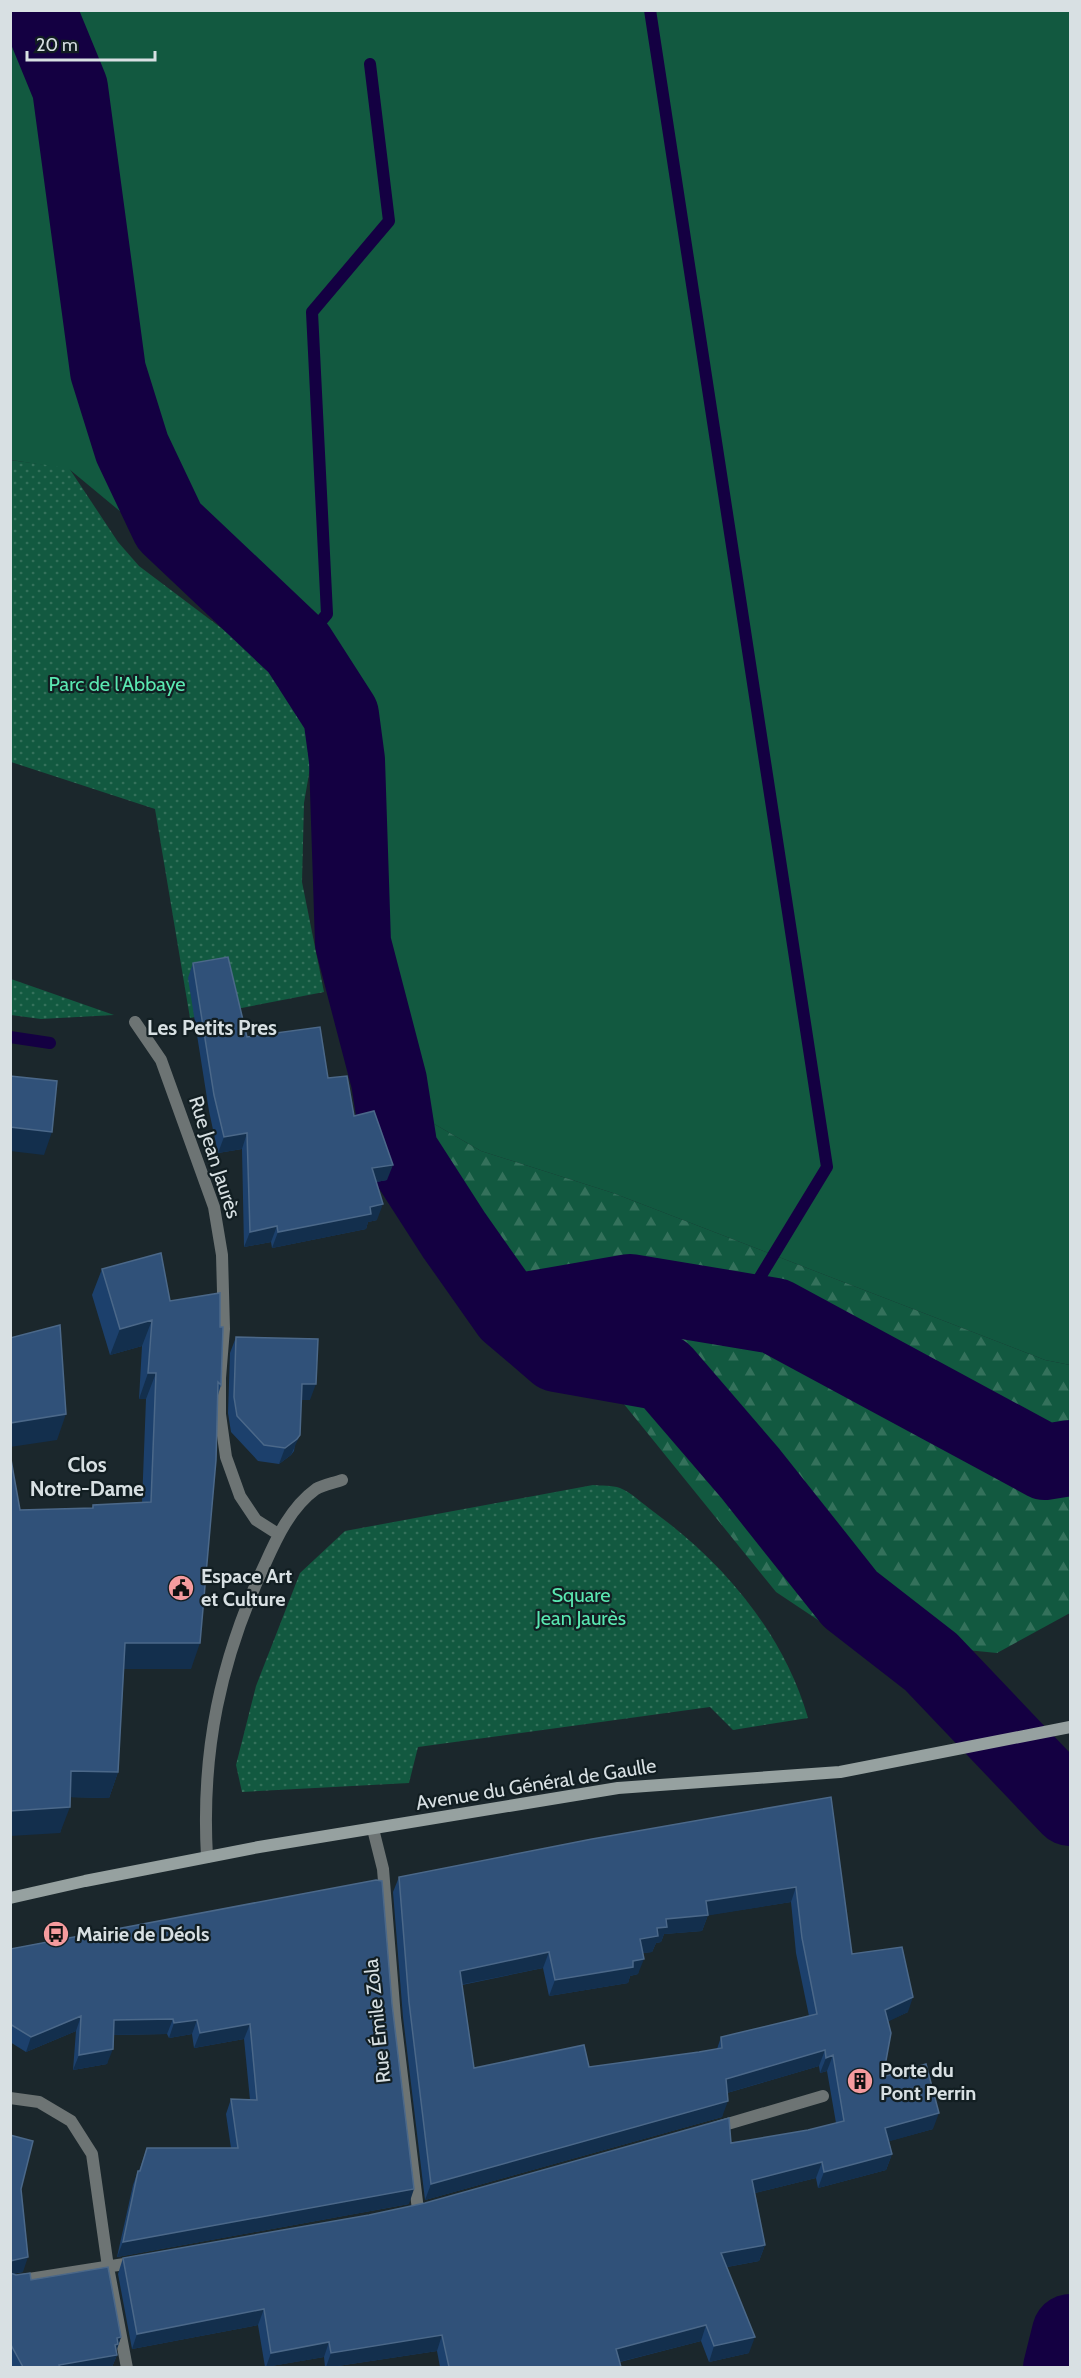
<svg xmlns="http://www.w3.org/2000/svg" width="1081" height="2378" viewBox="0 0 1081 2378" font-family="Cabin,sans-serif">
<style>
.grass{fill:#125940}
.forest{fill:url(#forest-firs)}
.park{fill:url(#park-dots)}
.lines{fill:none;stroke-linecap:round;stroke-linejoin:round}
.stream{stroke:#140042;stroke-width:12}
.river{stroke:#140042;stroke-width:76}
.minor{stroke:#6d7474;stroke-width:12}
.secondary{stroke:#96a1a0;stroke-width:12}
.wall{fill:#1c406c;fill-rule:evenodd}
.shaded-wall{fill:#132f4d}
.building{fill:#305179;stroke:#4b6889;stroke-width:1.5;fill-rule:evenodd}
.labels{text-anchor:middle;stroke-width:4.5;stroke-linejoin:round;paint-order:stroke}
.park-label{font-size:20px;fill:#5ae8b1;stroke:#121e22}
.street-label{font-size:20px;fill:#d8e0e3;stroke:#121e22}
.poi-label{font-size:20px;font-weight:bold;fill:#d8e0e3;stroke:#121e22;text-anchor:start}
.neighbourhood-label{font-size:21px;font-weight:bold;fill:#d8e0e3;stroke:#121e22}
</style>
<defs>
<pattern id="forest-firs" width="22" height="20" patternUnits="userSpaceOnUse" patternTransform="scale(1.5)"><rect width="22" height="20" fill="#125940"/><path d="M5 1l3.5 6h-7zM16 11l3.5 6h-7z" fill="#34715b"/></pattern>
<pattern id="park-dots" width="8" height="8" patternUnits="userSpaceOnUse" patternTransform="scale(1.5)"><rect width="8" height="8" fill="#125940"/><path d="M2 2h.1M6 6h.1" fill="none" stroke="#34715b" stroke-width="1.8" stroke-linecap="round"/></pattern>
</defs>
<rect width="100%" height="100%" fill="#1b272c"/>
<!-- grass -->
<path class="grass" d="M10 11H1070V1365L1045 1360 613 1193 481 1151 365 1084 356 707 69 469 11 460Z"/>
<!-- forest -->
<path class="forest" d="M365 1084 481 1151 613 1193 1045 1360 1070 1365V1613L997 1653 845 1638 776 1592Z"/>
<!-- park -->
<path class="park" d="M10 460 69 468 118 542 139 566 269 664 317 727 304 803 302 882 324 992 190 1018 155 809 11 762Z
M10 979H11L114 1015 41 1019 11 1015Z
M593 1485C601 1486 612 1485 620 1488 631 1492 644 1505 654 1512 724 1563 784 1634 808 1718L733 1730 710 1707 418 1747 409 1783 242 1792 236 1765 256 1686 300 1573 345 1531Z"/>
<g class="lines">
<!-- stream -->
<path class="stream" d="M650 10 827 1167 740 1310
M298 648 327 614 312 312 389 221 370 64
M10 1037 50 1043"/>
<!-- river -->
<path class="river" d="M38 10 70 88 108 371 132 448 169 526 298 648 341 715 347 760 353 943 389 1081 400 1151 454 1235 509 1313 557 1354 664 1373 750 1473 850 1599 931 1662 1070 1808
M509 1313 630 1292 775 1316 1045 1462 1070 1458
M1061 2368 1070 2332"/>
<!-- minor -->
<path class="minor" d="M135 1022 161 1060 214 1207 222 1255 224 1329 220 1378V1414L226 1457 240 1496 256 1520 278 1534
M373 1829 383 1869 395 2018 418 2210
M207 1857C201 1752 220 1660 265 1564 277 1537 291 1507 316 1489 323 1485 334 1483 342 1480
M10 2098 39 2102 71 2121 92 2154 108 2267 127 2368
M714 2128 823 2096
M10 2282 137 2262"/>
<!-- secondary -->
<path class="secondary" d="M10 1898 85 1881 259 1847 618 1788 840 1772 1070 1727"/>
</g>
<!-- wall -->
<path class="wall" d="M193 963 247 1037 328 1078 354 1116 387 1180 376 1182 377 1220 368 1222 366 1229 272 1248 271 1242 244 1247 242 1149 218 1153 209 1111 188 978Z
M102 1269 170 1301 220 1327 221 1385 218 1395 191 1669H124L118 1772 109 1798 70 1797 60 1833 20 1510 92 1508 93 1505 142 1503 146 1399H139L142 1346 110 1355 92 1295Z
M236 1337 310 1400H301L294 1451 291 1455 279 1464 258 1461 231 1432 228 1413 230 1353Z
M831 1797 852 1954 908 2012 888 2021 883 2077 933 2129 889 2141 892 2154 886 2170 818 2188 816 2178 755 2193 765 2245 759 2261 727 2267 749 2353 709 2362 701 2341 620 2362 621 2367H440L437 2351 331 2367H325L324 2357 265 2367 258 2325 132 2349 118 2274 123 2258 369 2215 731 2143 808 2130 836 2123 827 2071 820 2073 819 2066 727 2093 722 2117 425 2200 403 2017 393 1892 399 1877ZM791 1902 796 1953 809 2016 721 2037 717 2049 699 2052 589 2067 474 2068 462 1985 543 1968 549 1996 628 1983 630 1976 638 1974 642 1953 652 1952 656 1943 661 1942 664 1934 702 1931 708 1915Z
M376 1880 409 2204 117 2257 133 2185 138 2171H139L147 2148H231L226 2114 231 2099 250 2100 244 2039 194 2048 192 2034 169 2038 167 2034 113 2035 107 2064 73 2070 76 2031 26 2052 10 2042V1949Z
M10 2135 21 2189 23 2272 13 2274 31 2280 121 2337 116 2351 117 2355 112 2367H10Z"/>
<!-- shaded-wall -->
<path class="shaded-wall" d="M10 1127 52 1132 44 1155 10 1151Z
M247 1133 242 1149 218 1153 224 1137Z
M393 1165 387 1180 366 1184 372 1168Z
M383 1204 377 1220 368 1222 366 1229 272 1248 278 1232Z
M277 1226 271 1242 244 1247 250 1232Z
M152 1320 142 1346 110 1355 120 1329Z
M148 1373H156L146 1399H139Z
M302 1384H316L310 1400H296Z
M66 1414 57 1440 10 1447V1423Z
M300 1435 291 1455 279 1464 285 1448Z
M125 1643H200L191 1669H116Z
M71 1771 118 1772 109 1798 61 1797Z
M70 1807 60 1833 10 1836V1811Z
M796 1887 791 1902 705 1916 708 1915 702 1931 664 1934 661 1942 656 1943 652 1952 634 1954 640 1939 657 1928 666 1919 706 1901Z
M549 1952 543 1968 454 1986 460 1971Z
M644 1959 638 1974 630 1976 628 1983 549 1996 555 1980Z
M913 1997 908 2012 879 2026 885 2010Z
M81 2016 76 2031 26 2052 31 2037Z
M173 2019 167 2034 109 2035 114 2020Z
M197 2020 192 2034 169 2038 174 2023Z
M250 2024 244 2039 194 2048 200 2033Z
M113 2049 107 2064 73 2070 79 2055Z
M825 2050 819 2066 720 2095 726 2079Z
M833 2055 827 2071 820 2073 826 2058Z
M728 2101 722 2117 425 2200 431 2184Z
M939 2113 933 2129 880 2144 885 2128Z
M892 2154 886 2170 818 2188 824 2172Z
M822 2162 816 2178 747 2195 752 2180Z
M414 2189 409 2204 117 2257 123 2242Z
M765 2245 759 2261 716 2269 721 2253Z
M28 2257 23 2272 10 2274 11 2260Z
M264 2309 258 2325 132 2349 137 2334Z
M706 2325 701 2341 611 2364 616 2349Z
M442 2335 437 2351 331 2367H326L331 2353Z
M121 2337 116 2352 117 2355 112 2367H58L59 2365 117 2338Z
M755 2337 749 2353 709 2362 714 2346Z
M329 2342 324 2357 266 2367 271 2353Z"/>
<!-- building -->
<path class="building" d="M228 957 247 1037 320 1027 328 1078 347 1076 354 1116 374 1111 393 1165 372 1168 383 1204 370 1207 371 1214 278 1232 277 1226 250 1232 247 1133 224 1137 214 1095 193 963Z
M10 1076 57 1081 52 1132 10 1127Z
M161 1253 170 1301 220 1293V1327H223L221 1385 218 1382 216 1460 200 1643H125L118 1772 71 1771 70 1807 10 1811V1454L20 1510 93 1508V1505L151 1502 156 1373H148L152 1320 120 1329 102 1269Z
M60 1325 66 1414 10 1423V1338Z
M236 1337 318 1339 316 1384H302L300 1435 297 1439 285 1448 264 1445 237 1416 234 1397Z
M831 1797 852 1954 902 1947 913 1997 885 2010 891 2033 883 2077 926 2064 939 2113 885 2128 892 2154 824 2172 822 2162 752 2180 765 2245 721 2253 755 2337 714 2346 706 2325 616 2349 621 2367H449L442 2335 331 2353 329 2342 271 2353 264 2309 137 2334 123 2258 369 2215 425 2203 729 2118 731 2143 808 2130 844 2121 833 2055 826 2058 825 2050 726 2079 728 2101 431 2184 409 2002 399 1877 592 1839ZM796 1887 802 1938 817 2014 721 2037 722 2048 699 2052 589 2067 584 2045 474 2068 460 1971 549 1952 555 1980 633 1967V1961L644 1959 640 1939 658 1936 657 1928 667 1927 666 1919 708 1915 706 1901Z
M376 1880 382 1881 392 2004 414 2189 123 2242 138 2171H140L147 2148H238L231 2099 257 2100 250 2024 200 2033 197 2020 174 2023 173 2019 114 2020 113 2049 79 2055 81 2016 31 2037 10 2024V1949Z
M10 2135 33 2141 21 2189 28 2257 10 2261Z
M108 2267 121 2337 117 2338 118 2344 115 2345 117 2355 59 2365 60 2367H23L10 2343V2273L16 2275 30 2273 31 2280Z"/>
<!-- icons -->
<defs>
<g id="civic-disc" transform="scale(1.35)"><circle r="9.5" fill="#f59b9e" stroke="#121e22"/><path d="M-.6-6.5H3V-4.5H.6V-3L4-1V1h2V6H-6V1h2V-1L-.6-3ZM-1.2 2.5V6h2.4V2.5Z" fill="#111"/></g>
<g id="bus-disc" transform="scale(1.35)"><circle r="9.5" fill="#f59b9e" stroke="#121e22"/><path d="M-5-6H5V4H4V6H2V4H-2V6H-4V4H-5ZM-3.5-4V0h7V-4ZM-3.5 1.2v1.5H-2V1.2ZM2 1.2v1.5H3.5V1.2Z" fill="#111"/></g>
<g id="building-disc" transform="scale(1.35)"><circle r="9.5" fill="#f59b9e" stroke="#121e22"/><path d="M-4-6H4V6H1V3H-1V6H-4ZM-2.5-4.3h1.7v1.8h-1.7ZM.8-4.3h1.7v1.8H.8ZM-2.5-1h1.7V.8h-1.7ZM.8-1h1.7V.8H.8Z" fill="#111"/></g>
</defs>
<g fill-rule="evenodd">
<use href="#civic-disc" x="181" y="1588"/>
<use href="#bus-disc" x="56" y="1934"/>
<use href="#building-disc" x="860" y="2081"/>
</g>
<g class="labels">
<!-- park labels -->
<g class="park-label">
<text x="117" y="691">Parc de l'Abbaye</text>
<text x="581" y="1602">Square<tspan x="581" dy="23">Jean Jaurès</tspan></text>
</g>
<!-- street labels -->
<g class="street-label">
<text transform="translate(215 1157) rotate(72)" y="7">Rue Jean Jaurès</text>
<text transform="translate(536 1784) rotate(-9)" y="7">Avenue du Général de Gaulle</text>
<text transform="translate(377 2021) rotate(-96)" y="7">Rue Émile Zola</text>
</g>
<!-- poi labels -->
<g class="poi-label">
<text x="201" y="1583">Espace Art<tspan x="201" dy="23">et Culture</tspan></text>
<text x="76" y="1941">Mairie de Déols</text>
<text x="880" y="2077">Porte du<tspan x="880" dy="23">Pont Perrin</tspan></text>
</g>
<!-- neighbourhood labels -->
<g class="neighbourhood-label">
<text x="212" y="1035">Les Petits Pres</text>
<text x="87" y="1472">Clos<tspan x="87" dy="24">Notre-Dame</tspan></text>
</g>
</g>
<!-- border -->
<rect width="1081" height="2378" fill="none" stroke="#d8e0e3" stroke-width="24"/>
<!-- scale -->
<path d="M27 51v9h128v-9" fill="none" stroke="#d8e0e3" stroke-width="3"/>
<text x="36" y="51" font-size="18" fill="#d8e0e3" stroke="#121e22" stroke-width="4.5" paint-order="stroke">20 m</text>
</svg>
